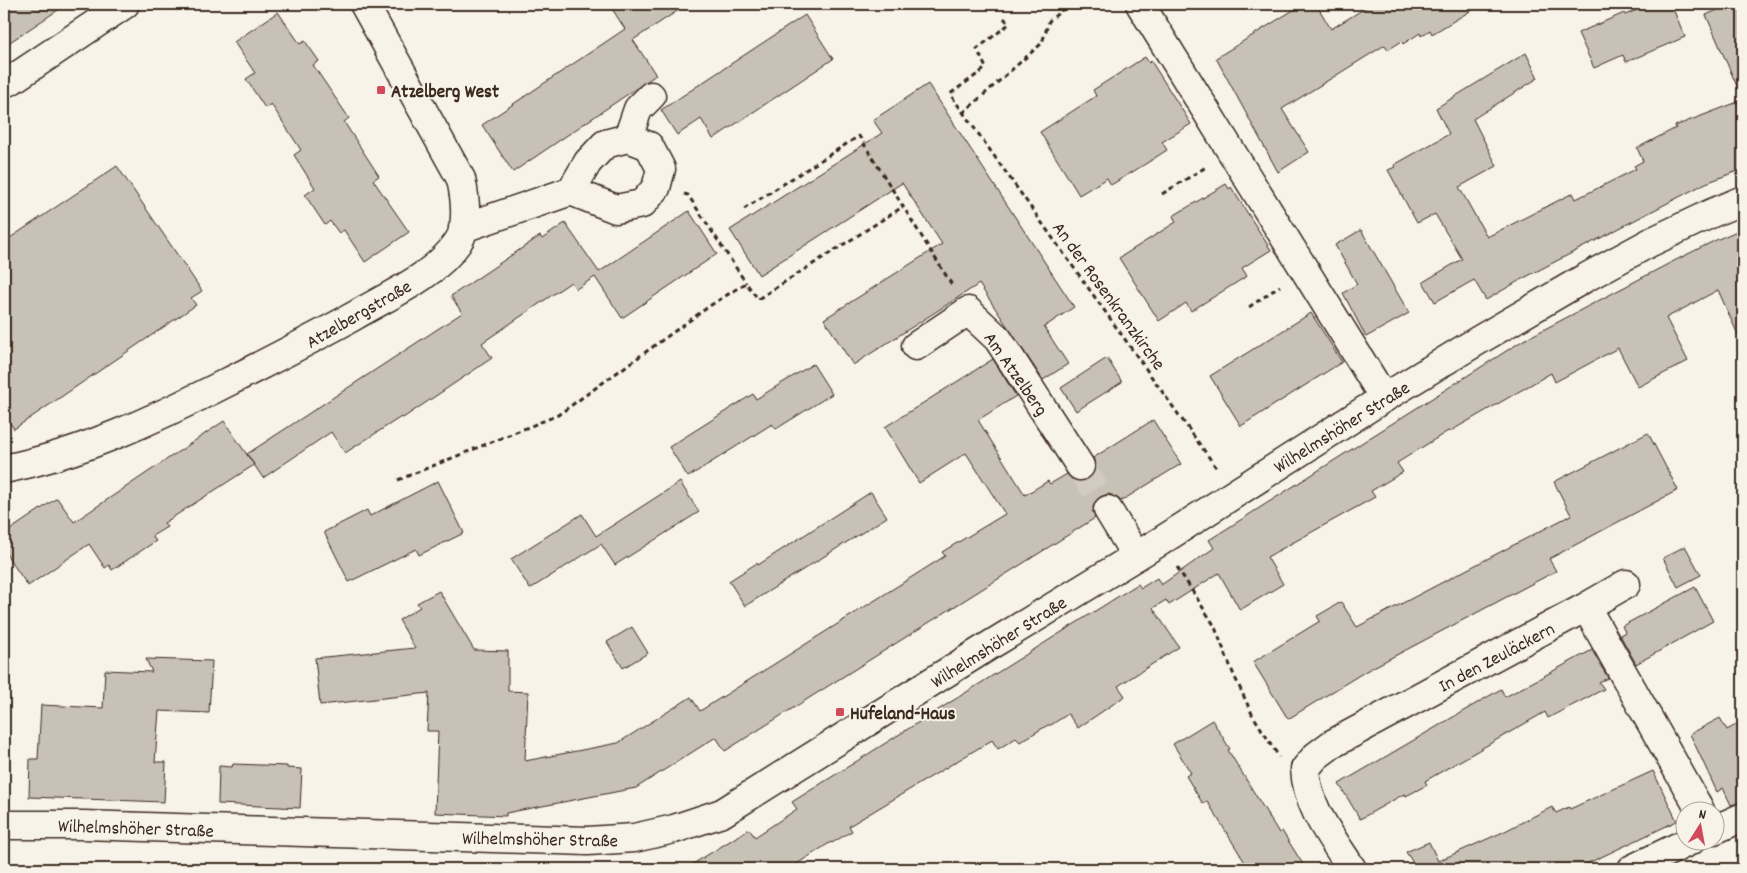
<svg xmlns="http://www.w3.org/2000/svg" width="1747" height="873" viewBox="0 0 1747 873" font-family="Dekko,sans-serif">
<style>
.building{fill:#c8c1b6;stroke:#3b2a1e}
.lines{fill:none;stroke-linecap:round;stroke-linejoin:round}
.minor-tunnel{stroke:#d1cbc0;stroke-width:28;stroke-dasharray:28 14;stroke-linecap:butt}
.minor-casing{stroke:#3b2a1e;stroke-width:31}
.major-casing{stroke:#3b2a1e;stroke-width:31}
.path{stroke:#3b2a1e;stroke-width:3;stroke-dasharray:5 4;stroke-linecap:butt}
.minor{stroke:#f7f3e8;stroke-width:28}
.major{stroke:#f7f3e8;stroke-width:28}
.poi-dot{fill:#d1495b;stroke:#f7f3e8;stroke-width:2}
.labels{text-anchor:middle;stroke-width:4;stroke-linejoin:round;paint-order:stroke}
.poi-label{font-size:19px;font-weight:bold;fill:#3b2a1e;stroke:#f7f3e8;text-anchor:start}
.street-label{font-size:19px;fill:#3b2a1e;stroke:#f7f3e8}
</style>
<rect width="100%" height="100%" fill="#f7f3e8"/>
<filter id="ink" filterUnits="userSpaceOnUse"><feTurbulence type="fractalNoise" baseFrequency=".02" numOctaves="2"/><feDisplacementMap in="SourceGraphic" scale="10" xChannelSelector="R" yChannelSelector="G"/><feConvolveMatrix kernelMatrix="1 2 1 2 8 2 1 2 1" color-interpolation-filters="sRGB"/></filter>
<g filter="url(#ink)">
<!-- building -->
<path class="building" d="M4 4H67L4 46Z
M609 4H688L633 40 656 75 513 172 482 125 625 29Z
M1303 4H1316L1331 29 1372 4H1482L1432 34 1430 30 1421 36 1420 33 1403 44 1402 41 1388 50 1385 45 1282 109 1309 152 1278 172 1216 58Z
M1651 4H1671L1685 37 1626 62 1623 55 1594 68 1578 33 1624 13 1625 15Z
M1731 4H1743V100L1706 15Z
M278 12 300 44 305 41 319 61 313 65 349 118 344 122 379 176 373 180 409 232 365 262 344 230 339 233 330 221 325 225 305 195 315 188 294 155 301 150 271 104 265 108 246 79 255 73 234 42Z
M805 15 833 59 713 139 701 119 677 135 661 110Z
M1526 53 1538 78 1473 119 1497 166 1459 187 1487 237 1573 193 1576 199 1636 169 1634 166 1643 161 1637 148 1676 128 1675 126 1743 100V169L1706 183 1522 279 1486 300 1474 280 1435 302 1423 282 1462 259 1435 214 1417 223 1388 170 1395 167 1394 165 1449 134 1436 108Z
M1145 57 1149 63 1151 61 1191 124 1162 142 1167 150 1147 163 1111 185 1107 178 1079 195 1040 132 1096 96 1093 90Z
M928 84 1074 307 1044 327 1068 364 1043 380 979 284 853 365 824 319 942 244 902 183 759 275 730 230 882 133 873 120Z
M117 166 202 291 191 298 196 305 14 429 4 414V242Z
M1226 184 1229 189 1231 187 1271 250 1242 268 1247 276 1191 311 1186 303 1159 321 1119 258 1176 222 1173 216Z
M689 211 717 254 622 318 595 277 576 289 571 282 482 343 492 358 403 418 401 417 345 453 331 432 263 478 247 454 462 313 451 296 540 236 542 239 565 223 599 272Z
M1361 230 1409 313 1366 337 1343 293 1357 284 1335 245Z
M1737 231 1743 245V346L1718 290 1666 318 1688 361 1638 387 1618 348 1555 382 1551 373 1449 432 1448 431 1397 463 1403 472 1371 491 1375 497 1267 557 1283 584 1240 610 1219 573 1169 605 1166 600 1153 608 1179 647 1118 686 1125 696 1078 728 1068 714 1051 725H1048L1020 742 1016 738 998 749 992 740 849 826 852 831 832 843 831 842 789 869H685L749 829 755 837 797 809 792 802 1138 584 1141 588 1157 578 1161 585 1214 548 1209 540 1522 341 1668 264 1716 240Z
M1311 313 1342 362 1241 426 1210 376Z
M1107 358 1122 382 1076 411 1061 388Z
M993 359 1016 396 978 420 1025 495 1048 481 1050 484 1067 474 1073 480 1080 482 1088 479 1094 473 1096 465 1093 458 1153 420 1181 464 1121 501 1115 496 1108 494 1100 497 1095 502 1092 510 1095 518 725 751 716 737 636 788 506 813V816L435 813 438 731H427L429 693 320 705 315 658 415 648 399 620 420 607 417 603 439 591 474 650 508 651V691L528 692 525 761 618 743 691 697 700 711 945 556 942 552 1005 514 966 453 919 483 885 427Z
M813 364 832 394 776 429 772 424 688 477 669 447 753 394 756 399Z
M224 421 254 465 164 523 167 527 152 536 156 541 112 570 109 565 105 568 89 544 28 586 4 551V534L57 498 74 522Z
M1648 433 1678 490 1549 559 1556 571 1366 671 1288 719 1253 662 1320 621 1317 616 1341 602 1357 627 1571 515 1554 482Z
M438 481 464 533 419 555 416 549 349 582 324 532 367 510 370 516Z
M680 482 699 512 615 565 601 544 530 589 511 559 582 514 596 536Z
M871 492 887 517 745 606 729 581 757 563 758 565Z
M1685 546 1701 575 1678 587 1663 558Z
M1695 587 1713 621 1636 664 1620 635 1625 632 1622 626Z
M632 627 648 653 623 668 607 642Z
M1592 650 1608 678 1599 682 1604 689 1548 718 1545 712 1425 781 1427 785 1406 796 1404 794 1360 819 1339 784 1501 689 1505 697Z
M146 659 212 661 209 713 159 711 155 762H166L164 802 29 797 30 759H38L41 705 103 708 105 670 152 672Z
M1720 718 1727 730 1743 721V802L1731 805 1723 788 1717 792 1690 734Z
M1212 720 1230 749 1228 750 1279 833 1282 831 1306 869H1249L1207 801 1203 804 1186 776 1191 773 1173 744Z
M233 764 287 766V768L302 769 300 808 218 804 219 766 232 767Z
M1653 771 1677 821 1576 869H1417L1406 852 1429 842 1438 861 1503 832 1552 807 1556 813 1569 807 1570 809Z"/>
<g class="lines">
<!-- minor-tunnel -->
<path class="minor-tunnel" d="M1080 466 1108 510"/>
<!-- minor casing -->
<g class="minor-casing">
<path id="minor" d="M1140 4 1384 398
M4 82 10 81 125 4
M628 138 638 109 651 96
M463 228 571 191 616 209 642 204 656 188 661 169 649 146 628 138 605 144 588 162 571 191
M916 346 968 311 998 339 1080 466
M4 469C84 453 157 418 230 381 271 360 313 339 354 316 389 295 434 277 458 242 469 226 465 197 461 179L364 4
M1108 510 1136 556
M1586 607 1626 584
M1714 830 1743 817
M1352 869C1332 837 1307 808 1305 769L1316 756 1332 744 1586 607 1700 810
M1632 869 1692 840"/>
</g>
<!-- major casing -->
<g class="major-casing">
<path id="major" d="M4 825H83L588 841 634 838 674 829 722 813 992 644 1161 541 1384 398 1479 340 1585 278 1651 242 1712 213 1743 200"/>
</g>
<!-- path -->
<path class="path" d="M1004 18 1009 24 977 49 986 68 950 94 1218 470
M963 113 1042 43 1049 21 1069 4
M684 194 688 195 746 283
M1162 194 1206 167
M744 209 859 136 952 285
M1249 307 1280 286
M398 480 558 415 711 305 746 283 758 299 904 206
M1177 567 1214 625 1233 673 1252 714 1279 757"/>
<!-- minor -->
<use href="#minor" class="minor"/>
<!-- major -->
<use href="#major" class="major"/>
</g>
</g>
<!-- markers -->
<g class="poi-dot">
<rect x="376" y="85" width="10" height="10" rx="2.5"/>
<rect x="835" y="707" width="10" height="10" rx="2.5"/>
</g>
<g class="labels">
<!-- poi labels -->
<g class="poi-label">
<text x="391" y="97">Atzelberg West</text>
<text x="850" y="719">Hufeland-Haus</text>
</g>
<!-- street labels -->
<g class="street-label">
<text transform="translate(1110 295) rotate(54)" y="7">An der Rosenkranzkirche</text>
<text transform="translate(358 313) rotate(-30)" y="7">Atzelbergstraße</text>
<text transform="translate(1017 373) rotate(55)" y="7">Am Atzelberg</text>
<text transform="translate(1341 426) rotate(-32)" y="7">Wilhelmshöher Straße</text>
<text transform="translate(998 641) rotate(-32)" y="7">Wilhelmshöher Straße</text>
<text transform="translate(1496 656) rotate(-28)" y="7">In den Zeuläckern</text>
<text transform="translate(136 827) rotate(2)" y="7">Wilhelmshöher Straße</text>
<text transform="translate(540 838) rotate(1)" y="7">Wilhelmshöher Straße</text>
</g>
</g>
<!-- margin -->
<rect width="1747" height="873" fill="none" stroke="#f7f3e8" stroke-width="20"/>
<rect x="10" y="10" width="1727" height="853" fill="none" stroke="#3b2a1e" stroke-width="2" filter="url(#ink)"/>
<!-- north arrow -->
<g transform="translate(1700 826) rotate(11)"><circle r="24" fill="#f7f3e8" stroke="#aca397"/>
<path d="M0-4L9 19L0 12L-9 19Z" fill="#d1495b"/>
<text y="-8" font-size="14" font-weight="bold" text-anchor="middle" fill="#3b2a1e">N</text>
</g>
</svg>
